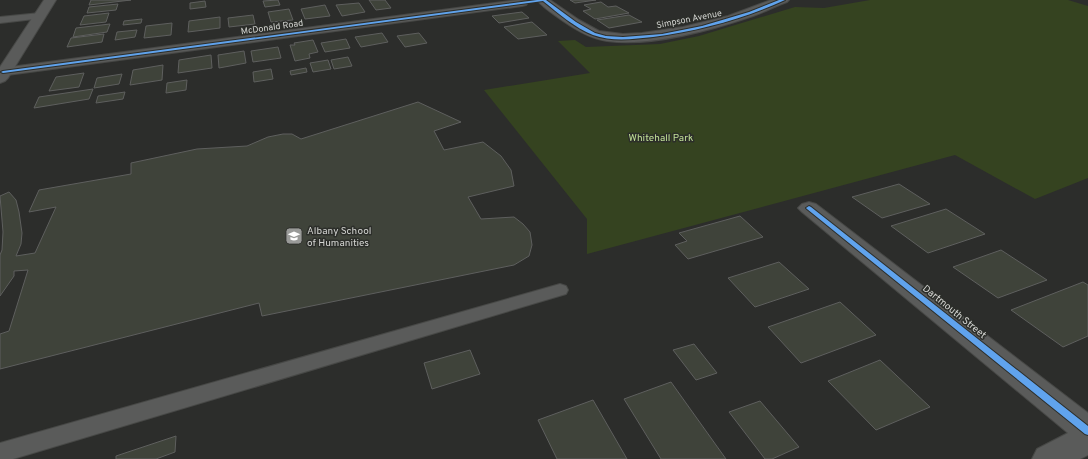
<svg xmlns="http://www.w3.org/2000/svg" width="1088" height="459" viewBox="0 0 1088 459" font-family="Overpass,sans-serif">
<style>
.green{fill:#354320}
.building{fill:#3f433a;stroke:#5e5f5e}
.lines{fill:none;stroke-linecap:round;stroke-linejoin:round}
.service-casing{stroke:#474846;stroke-width:2}
.minor-casing{stroke:#474846;stroke-width:2}
.tertiary-casing{stroke:#474846;stroke-width:2}
.service{fill:#5a5b5a;fill-rule:evenodd}
.minor{fill:#5a5b5a;fill-rule:evenodd}
.tertiary{fill:#5a5b5a;fill-rule:evenodd}
.cycleway-casing{stroke:#2c2e2a;stroke-width:2}
.cycleway{fill:#60a3ed;fill-rule:evenodd}
.labels{text-anchor:middle;stroke-width:3;stroke-linejoin:round;paint-order:stroke}
.far-street-label{font-size:9px;fill:#d4d5d2;stroke:#2c2e2a}
.park-label{font-size:10px;fill:#c1e097;stroke:#2c2e2a}
.poi-label{font-size:10px;fill:#d4d5d2;stroke:#2c2e2a;text-anchor:start}
.street-label{font-size:10px;fill:#d4d5d2;stroke:#2c2e2a}
</style>
<rect width="100%" height="100%" fill="#2c2d2b"/>
<!-- green -->
<path class="green" d="M870 0H1068L1088 6V178L1035 199 955 155 587 254V219L484 90 590 73 558 41 575 40 586 47 660 44 699 36 795 7 824 8Z"/>
<!-- building -->
<path class="building" d="M91 0H131L89 5Z
M278 0 280 5 265 7 263 1Z
M369 0H385L391 8 376 10Z
M570 0H596L575 3Z
M205 1 206 7 190 9V3Z
M601 2 608 7 616 6 629 13 595 19 583 11 591 9 584 5Z
M359 3 365 12 342 16 336 5Z
M118 4 116 10 87 13 89 7Z
M325 5 330 16 305 19 301 9Z
M289 9 293 20 271 22 268 12Z
M522 12 529 18 499 23 492 16Z
M109 13 106 22 80 25 84 16Z
M253 15 255 24 229 27 228 18Z
M629 15 642 22 609 28 597 20Z
M220 17V28L188 32 189 21Z
M142 19 141 23 123 25 124 21Z
M532 22 547 35 518 39 504 27Z
M172 23 171 35 144 38 146 26Z
M110 24 107 32 73 37 76 28Z
M137 30 135 37 115 40 117 32Z
M382 33 388 42 361 47 355 37Z
M419 33 427 43 405 47 397 36Z
M104 34 102 42 67 47 71 38Z
M346 39 350 48 325 52 321 43Z
M313 40 318 52 309 54 310 58 295 61 290 45H295L294 43Z
M278 47 281 58 253 62 251 51Z
M244 51 246 63 219 68 218 55Z
M211 55 212 68 178 73 179 60Z
M348 57 352 66 334 69 331 60Z
M328 60 331 69 313 72 310 63Z
M163 65 162 80 130 85 133 70Z
M306 68 307 72 291 75 290 71Z
M271 69 273 79 254 82 253 72Z
M84 73 79 87 49 91 56 77Z
M122 74 119 84 94 88 97 78Z
M187 80 186 90 166 93 167 83Z
M93 89 89 99 34 108 39 97Z
M125 92 123 99 96 103 98 96Z
M418 102 461 122 434 131 444 150 483 142 501 156 511 170 514 186 468 197 481 219 514 217 523 224 530 232 532 245 529 256 514 265 262 316 259 303 0 369V334L9 331 28 270 14 271V276L0 296V255L2 250 3 232 0 196 9 192 16 200 19 212 22 233 21 244 16 256 35 253 56 207 29 212 39 190 131 174V163L197 149 247 146 268 137 283 134H292L301 139Z
M899 184 930 204 882 218 852 197Z
M946 209 985 234 928 253 891 226Z
M740 216 763 237 688 259 675 245 687 241 679 233Z
M1001 250 1047 280 998 298 953 267Z
M779 262 809 289 755 307 728 278Z
M1083 282 1088 285V336L1063 347 1011 310Z
M840 302 876 335 801 363 768 327Z
M694 344 717 373 696 380 673 350Z
M470 350 480 374 432 389 424 363Z
M880 360 930 407 876 430 828 381Z
M671 382 726 459H661L624 399Z
M593 400 627 459H557L538 420Z
M760 401 799 447 772 459H765L729 412Z
M176 436 175 452 156 459H116V456Z"/>
<g class="lines">
<!-- service casing -->
<g class="service-casing">
<path id="service" d="M40 13 43 14 44 16 43 18 0 23V17Z
M560 284 566 286 568 290 566 294 13 459H0V443Z"/>
</g>
<!-- minor casing -->
<g class="minor-casing">
<path id="minor" d="M518 0 526 1 528 3 526 5 522 6 0 76V68H3Z
M537 0H550L579 20 599 31 623 34 642 33 683 27 728 16 771 0H789L787 2C775 6 765 12 753 16 712 30 650 47 607 41 591 39 576 30 563 21 555 15 543 8 537 0Z
M809 202 816 204 1088 413V455L1080 459H1032L1037 449 1068 433 802 212 798 208 802 204Z"/>
</g>
<!-- tertiary casing -->
<g class="tertiary-casing">
<path id="tertiary" d="M44 0H56L8 78 5 81 0 83V67Z"/>
</g>
<!-- service -->
<use href="#service" class="service"/>
<!-- minor -->
<use href="#minor" class="minor"/>
<!-- tertiary -->
<use href="#tertiary" class="tertiary"/>
<!-- cycleway casing -->
<g class="cycleway-casing">
<path id="cycleway" d="M537 0H546L576 22 595 33 606 36 623 37 662 34 702 26 749 12 779 0H785C744 19 698 31 653 37 634 39 612 42 593 35 575 28 558 13 543 1L3 73 1 72 3 71Z
M809 206 811 207 1088 426V435L1085 434 807 209 806 208Z"/>
</g>
<!-- cycleway -->
<use href="#cycleway" class="cycleway"/>
</g>
<!-- icons -->
<defs>
<g id="school-square" transform="scale(0.9)"><rect x="-9" y="-9" width="18" height="18" rx="4" fill="#999a98" stroke="#2c2e2a"/><path d="M0-5L7-2L0 1L-7-2ZM-4 1L0 2.5L4 1V4Q0 6-4 4Z" fill="#fff"/></g>
</defs>
<g fill-rule="evenodd">
<use href="#school-square" x="294" y="236"/>
</g>
<g class="labels">
<!-- far-street labels -->
<g class="far-street-label">
<text transform="translate(689 19) rotate(-11)" y="3">Simpson Avenue</text>
<text transform="translate(272 27) rotate(-8)" y="3">McDonald Road</text>
</g>
<!-- park labels -->
<g class="park-label">
<text x="661" y="141">Whitehall Park</text>
</g>
<!-- poi labels -->
<g class="poi-label">
<text x="307" y="234">Albany School<tspan x="307" dy="12">of Humanities</tspan></text>
</g>
<!-- street labels -->
<g class="street-label">
<text transform="translate(955 311) rotate(39)" y="4">Dartmouth Street</text>
</g>
</g>
</svg>
